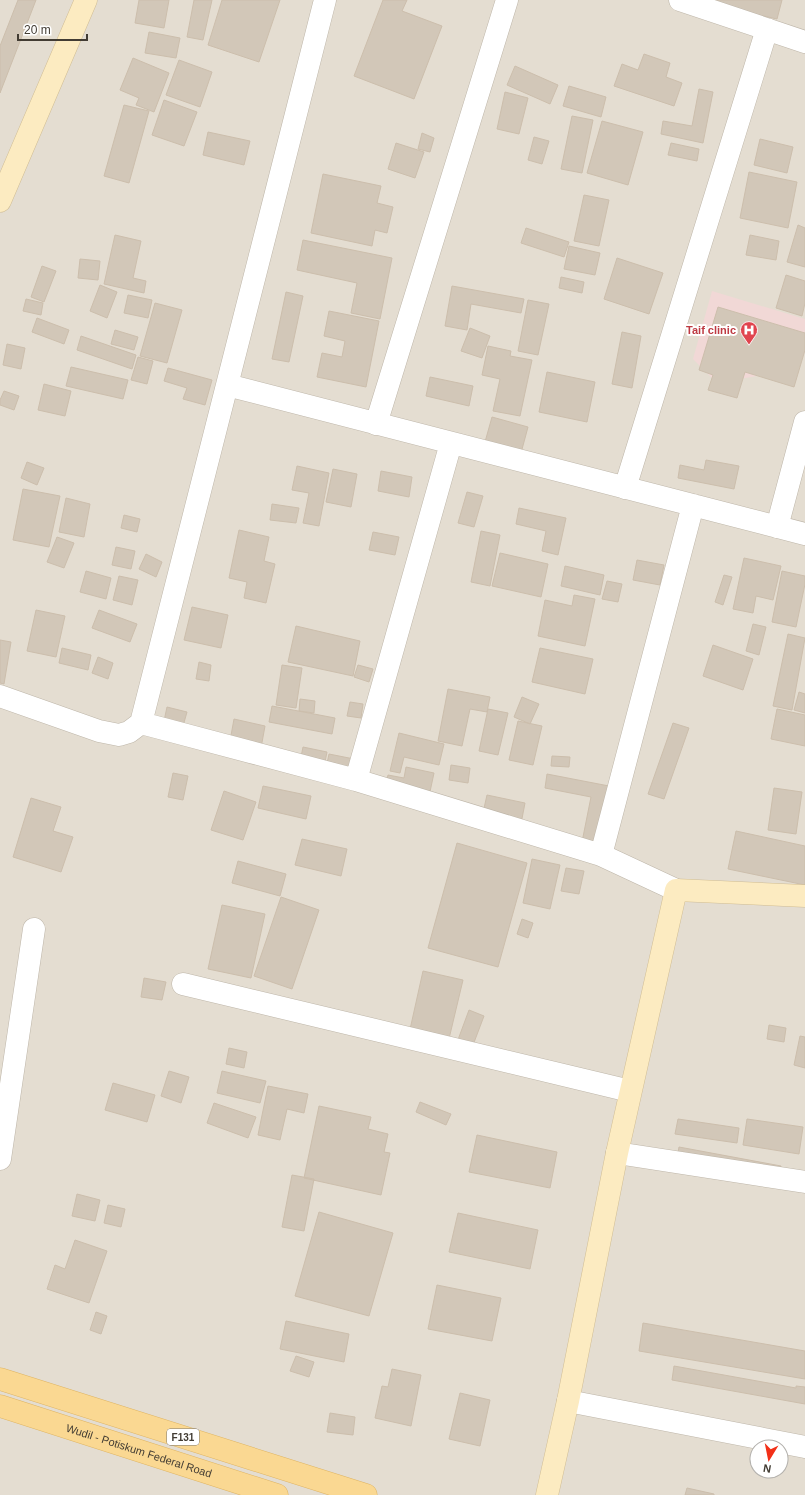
<svg xmlns="http://www.w3.org/2000/svg" width="805" height="1495" viewBox="0 0 805 1495" font-family="Arial,sans-serif">
<style>
.residential{fill:#e4ddd1;fill-rule:evenodd}
.medical{fill:#f1d8d6}
.building{fill:#d2c7b8;stroke:#ccbeac}
.lines{fill:none;stroke-linecap:round;stroke-linejoin:round}
.street-casing{stroke:#beb6a9;stroke-width:23}
.secondary-casing{stroke:#d0bd94;stroke-width:23}
.primary-casing{stroke:#deb463;stroke-width:23}
.street{stroke:#fff;stroke-width:22}
.secondary{stroke:#fcebc1;stroke-width:22}
.primary{stroke:#fad892;stroke-width:22}
.labels{text-anchor:middle;stroke-width:4;stroke-linejoin:round;paint-order:stroke}
.shield{fill:#fff;stroke:#7b7670;stroke-width:1}
.shield-label{font-size:10px;font-weight:bold;fill:#423c33}
.health-label{font-size:11px;font-weight:bold;fill:#be3a42;stroke:#fff;text-anchor:end}
.street-label{font-size:11px;fill:#423c33;stroke:#fff}
</style>
<rect width="100%" height="100%" fill="#f1ece3"/>
<!-- residential -->
<path class="residential" d="M0 0H805V1495H0ZM757 1447H781V1471H757Z"/>
<!-- medical -->
<path class="medical" d="M712 291 805 319V330L796 369 717 383 693 359Z"/>
<!-- building -->
<path class="building" d="M18 0H36L0 93V46Z
M139 0H169L164 28 135 23Z
M194 0H212L203 40 187 37Z
M222 0H280L259 62 208 45Z
M383 0H407L402 11 442 26 414 99 354 76Z
M711 0H782L777 19 710 4Z
M149 32 180 38 176 58 145 53Z
M644 54 670 63 666 77 682 83 674 106 614 86 622 64 638 70Z
M133 58 169 73 154 112 136 105 139 98 120 90Z
M179 60 212 72 200 107 166 95Z
M515 66 558 85 550 104 507 85Z
M569 86 606 97 601 117 563 106Z
M699 89 713 92 703 143 661 134 663 121 692 126Z
M505 92 528 98 519 134 497 129Z
M164 100 197 112 184 146 152 135Z
M124 105 149 111 129 183 104 176Z
M572 116 593 120 582 173 561 169Z
M602 121 643 132 628 185 587 173Z
M208 132 250 141 244 165 203 155Z
M422 133 434 138 430 152 418 149Z
M534 137 549 141 542 164 528 160Z
M760 139 793 147 787 173 754 165Z
M396 143 424 152 415 178 388 169Z
M671 143 699 149 697 161 668 155Z
M749 172 797 182 788 228 740 218Z
M323 174 381 186 377 203 393 207 387 233 375 230 372 246 311 233Z
M584 195 609 200 599 246 574 241Z
M798 225 805 228V267L787 262Z
M526 228 569 242 564 257 521 243Z
M115 235 141 241 133 278 146 281 144 293 104 284Z
M750 235 779 241 776 260 746 255Z
M303 240 392 258 380 319 351 313 357 283 297 270Z
M569 246 600 253 595 275 564 269Z
M617 258 663 273 649 314 604 299Z
M80 259 100 261 98 280 78 278Z
M42 266 56 271 44 302 31 297Z
M786 275 805 281V303L802 316 776 308Z
M561 277 584 282 582 293 559 288Z
M100 285 117 292 107 318 90 311Z
M452 286 524 299 521 313 471 304 467 330 445 326Z
M286 292 303 296 289 362 272 359Z
M128 295 152 300 148 318 124 313Z
M26 299 43 303 41 315 23 311Z
M528 300 549 304 538 355 518 351Z
M155 303 182 310 167 363 140 356Z
M718 307 805 333V350L794 387 745 372 737 398 708 390 713 375 699 370Z
M329 311 379 321 366 387 317 377 322 353 342 357 345 341 324 336Z
M37 318 69 330 64 344 32 332Z
M470 328 490 336 482 358 461 351Z
M115 330 138 337 134 350 111 344Z
M622 332 641 336 632 388 612 384Z
M81 336 136 355 132 369 77 350Z
M7 344 25 348 21 369 3 365Z
M488 346 511 351 510 356 532 360 520 416 493 411 500 379 482 375Z
M138 357 153 361 147 384 131 380Z
M71 367 128 380 123 399 66 386Z
M168 368 212 380 205 405 183 399 187 388 164 381Z
M547 372 595 382 587 422 539 412Z
M430 377 473 386 469 406 426 396Z
M44 384 71 391 65 416 38 410Z
M4 391 19 396 14 410 0 405V400Z
M492 417 528 427 521 453 485 442Z
M706 460 739 466 734 489 678 478 680 465 704 470Z
M27 462 44 468 37 485 21 478Z
M297 466 329 473 319 526 303 523 309 493 292 490Z
M333 469 357 474 351 507 326 502Z
M381 471 412 477 409 497 378 491Z
M23 489 60 496 49 547 13 540Z
M467 492 483 496 474 527 458 523Z
M66 498 90 504 84 537 59 532Z
M272 504 299 508 296 523 270 520Z
M519 508 566 518 558 555 542 551 546 531 516 524Z
M124 515 140 519 137 532 121 528Z
M239 530 269 537 264 561 275 564 266 603 244 598 247 582 229 578Z
M481 531 500 535 490 586 471 582Z
M373 532 399 537 395 555 369 550Z
M57 537 74 543 64 568 47 562Z
M116 547 135 551 131 569 112 565Z
M500 553 548 564 541 597 492 586Z
M146 554 162 562 156 577 139 569Z
M744 558 781 566 773 600 756 596 753 613 733 609Z
M637 560 664 565 660 585 633 580Z
M565 566 604 575 600 595 561 586Z
M86 571 111 578 106 599 80 592Z
M782 571 805 576V584L796 627 772 622Z
M724 575 732 577 723 605 715 602Z
M119 576 138 580 132 605 113 600Z
M607 581 622 584 618 602 602 599Z
M574 595 595 599 585 646 538 636 545 600 572 606Z
M192 607 228 615 221 648 184 640Z
M36 610 65 616 56 657 27 651Z
M99 610 137 624 130 642 92 628Z
M753 624 766 627 759 655 746 651Z
M296 626 360 641 353 676 288 662Z
M788 634 805 638 792 710 773 706Z
M0 640 11 642 4 684 0 683Z
M713 645 753 659 743 690 703 676Z
M62 648 91 655 88 670 59 663Z
M540 648 593 659 585 694 532 682Z
M98 657 113 663 108 679 92 673Z
M199 662 211 665 209 681 196 679Z
M282 665 302 668 296 708 276 705Z
M358 665 373 669 369 682 354 677Z
M448 689 490 697 487 712 470 709 462 746 438 741Z
M799 692 805 694V713L794 710Z
M522 697 539 704 530 724 514 717Z
M300 699 315 701 314 713 299 711Z
M350 702 363 704 361 718 347 716Z
M272 706 335 718 332 734 269 722Z
M167 707 187 712 183 726 164 721Z
M488 709 508 713 498 755 479 751Z
M777 709 805 715V746L771 739Z
M234 719 265 726 261 748 230 741Z
M518 721 542 726 533 765 509 760Z
M673 723 689 728 664 799 648 794Z
M399 733 444 744 439 765 404 757 400 773 390 771Z
M303 747 327 752 324 767 300 762Z
M329 754 354 759 351 773 326 768Z
M552 756 570 757 569 767 551 766Z
M451 765 470 768 468 783 449 780Z
M406 767 434 773 428 801 384 792 388 775 404 778Z
M173 773 188 776 183 800 168 797Z
M547 774 609 786 596 850 581 847 591 797 545 788Z
M263 786 311 796 306 819 258 808Z
M774 788 802 792 796 834 768 830Z
M224 791 256 802 243 840 211 830Z
M487 795 525 803 519 834 480 826Z
M31 798 61 807 53 831 73 837 61 872 13 857Z
M736 831 805 846V885L728 869Z
M302 839 347 849 341 876 295 865Z
M457 843 527 863 498 967 428 948Z
M532 859 560 865 550 909 523 903Z
M238 861 286 874 280 896 232 883Z
M566 868 584 871 579 894 561 891Z
M281 897 319 910 292 989 254 976Z
M222 905 265 914 251 978 208 969Z
M522 919 533 923 528 938 517 934Z
M423 971 463 980 448 1043 409 1034Z
M144 978 166 982 162 1000 141 997Z
M469 1010 484 1016 467 1061 452 1056Z
M769 1025 786 1028 784 1042 767 1039Z
M800 1036 805 1037V1068L794 1065Z
M229 1048 247 1052 244 1068 226 1064Z
M169 1071 189 1077 181 1103 161 1096Z
M222 1071 266 1081 260 1103 217 1093Z
M113 1083 155 1095 147 1122 105 1110Z
M268 1086 308 1094 304 1113 287 1109 280 1140 258 1135Z
M420 1102 451 1114 446 1125 416 1112Z
M214 1103 256 1117 248 1138 207 1123Z
M319 1106 371 1117 368 1129 388 1134 384 1152 390 1153 381 1195 304 1178Z
M678 1119 739 1128 737 1143 675 1134Z
M747 1119 803 1127 799 1154 743 1145Z
M477 1135 557 1152 550 1188 469 1172Z
M679 1147 781 1166 779 1178 677 1158Z
M292 1175 314 1179 304 1231 282 1227Z
M77 1194 100 1200 95 1221 72 1216Z
M108 1205 125 1209 121 1227 104 1223Z
M319 1212 393 1233 369 1316 295 1296Z
M458 1213 538 1230 530 1269 449 1252Z
M75 1240 107 1251 89 1303 47 1289 55 1265 65 1269Z
M437 1285 501 1298 492 1341 428 1329Z
M96 1312 107 1316 101 1334 90 1330Z
M286 1321 349 1334 344 1362 280 1349Z
M643 1323 805 1351V1379L639 1351Z
M296 1356 314 1362 309 1377 290 1371Z
M674 1366 796 1388V1386L805 1387V1404L672 1380Z
M392 1369 421 1375 411 1426 375 1418 382 1386 388 1387Z
M460 1393 490 1400 480 1446 449 1439Z
M330 1413 355 1417 353 1435 327 1432Z
M687 1488 714 1494V1495H685Z"/>
<g class="lines">
<!-- street casing -->
<g class="street-casing">
<path id="street" d="M680 0 805 42
M227 385 805 534
M376 424 507 0
M625 488 767 29
M777 527 805 422
M0 696 99 731 119 735 129 732 141 723 325 0
M141 723 356 780 601 855 676 890
M356 780 451 443
M601 855 693 505
M183 984 630 1091
M617 1153 805 1182
M0 1159 34 929
M568 1401 805 1447"/>
</g>
<!-- secondary casing -->
<g class="secondary-casing">
<path id="secondary" d="M0 201 86 0
M547 1495 568 1401 617 1153 676 890 805 896"/>
</g>
<!-- primary casing -->
<g class="primary-casing">
<g id="primary">
<path d="M0 1379 366 1495"/>
<path id="s1" d="M0 1406 277 1495"/>
</g>
</g>
<!-- street -->
<use href="#street" class="street"/>
<!-- secondary -->
<use href="#secondary" class="secondary"/>
<!-- primary -->
<use href="#primary" class="primary"/>
</g>
<!-- icons -->
<defs>
<g id="hospital-pin" transform="scale(0.9)"><path d="M0 17L-7.5 6A9.5 9.5 0 1 1 7.5 6Z" fill="#e0444e" stroke="#fff"/><path d="M-5-5h3v3.5h4V-5h3V5h-3V1.5h-4V5h-3Z" fill="#fff"/></g>
</defs>
<g fill-rule="evenodd">
<use href="#hospital-pin" x="749" y="330"/>
</g>
<g class="labels">
<!-- shield labels -->
<rect class="shield" x="167" y="1429" width="32" height="16" rx="3"/>
<g class="shield-label">
<text x="183" y="1441">F131</text>
</g>
<!-- health labels -->
<g class="health-label">
<text x="736" y="334">Taif clinic</text>
</g>
<!-- street labels -->
<g class="street-label">
<text dy="4" stroke="none"><textPath href="#s1" startOffset="146">Wudil - Potiskum Federal Road</textPath></text>
</g>
</g>
<!-- north arrow -->
<g transform="translate(769 1459) rotate(190)"><circle r="19" fill="#ffffff" stroke="#b3b1ad"/>
<path d="M0-3L7 15L0 10L-7 15Z" fill="#f23018"/>
<text y="-6" font-size="11" font-weight="bold" text-anchor="middle" fill="#423c33">N</text>
</g>
<!-- scale -->
<path d="M18 34v6h69v-6" fill="none" stroke="#423c33" stroke-width="2"/>
<text x="24" y="34" font-size="12" fill="#423c33" stroke="#ffffff" stroke-width="3" paint-order="stroke">20 m</text>
</svg>
